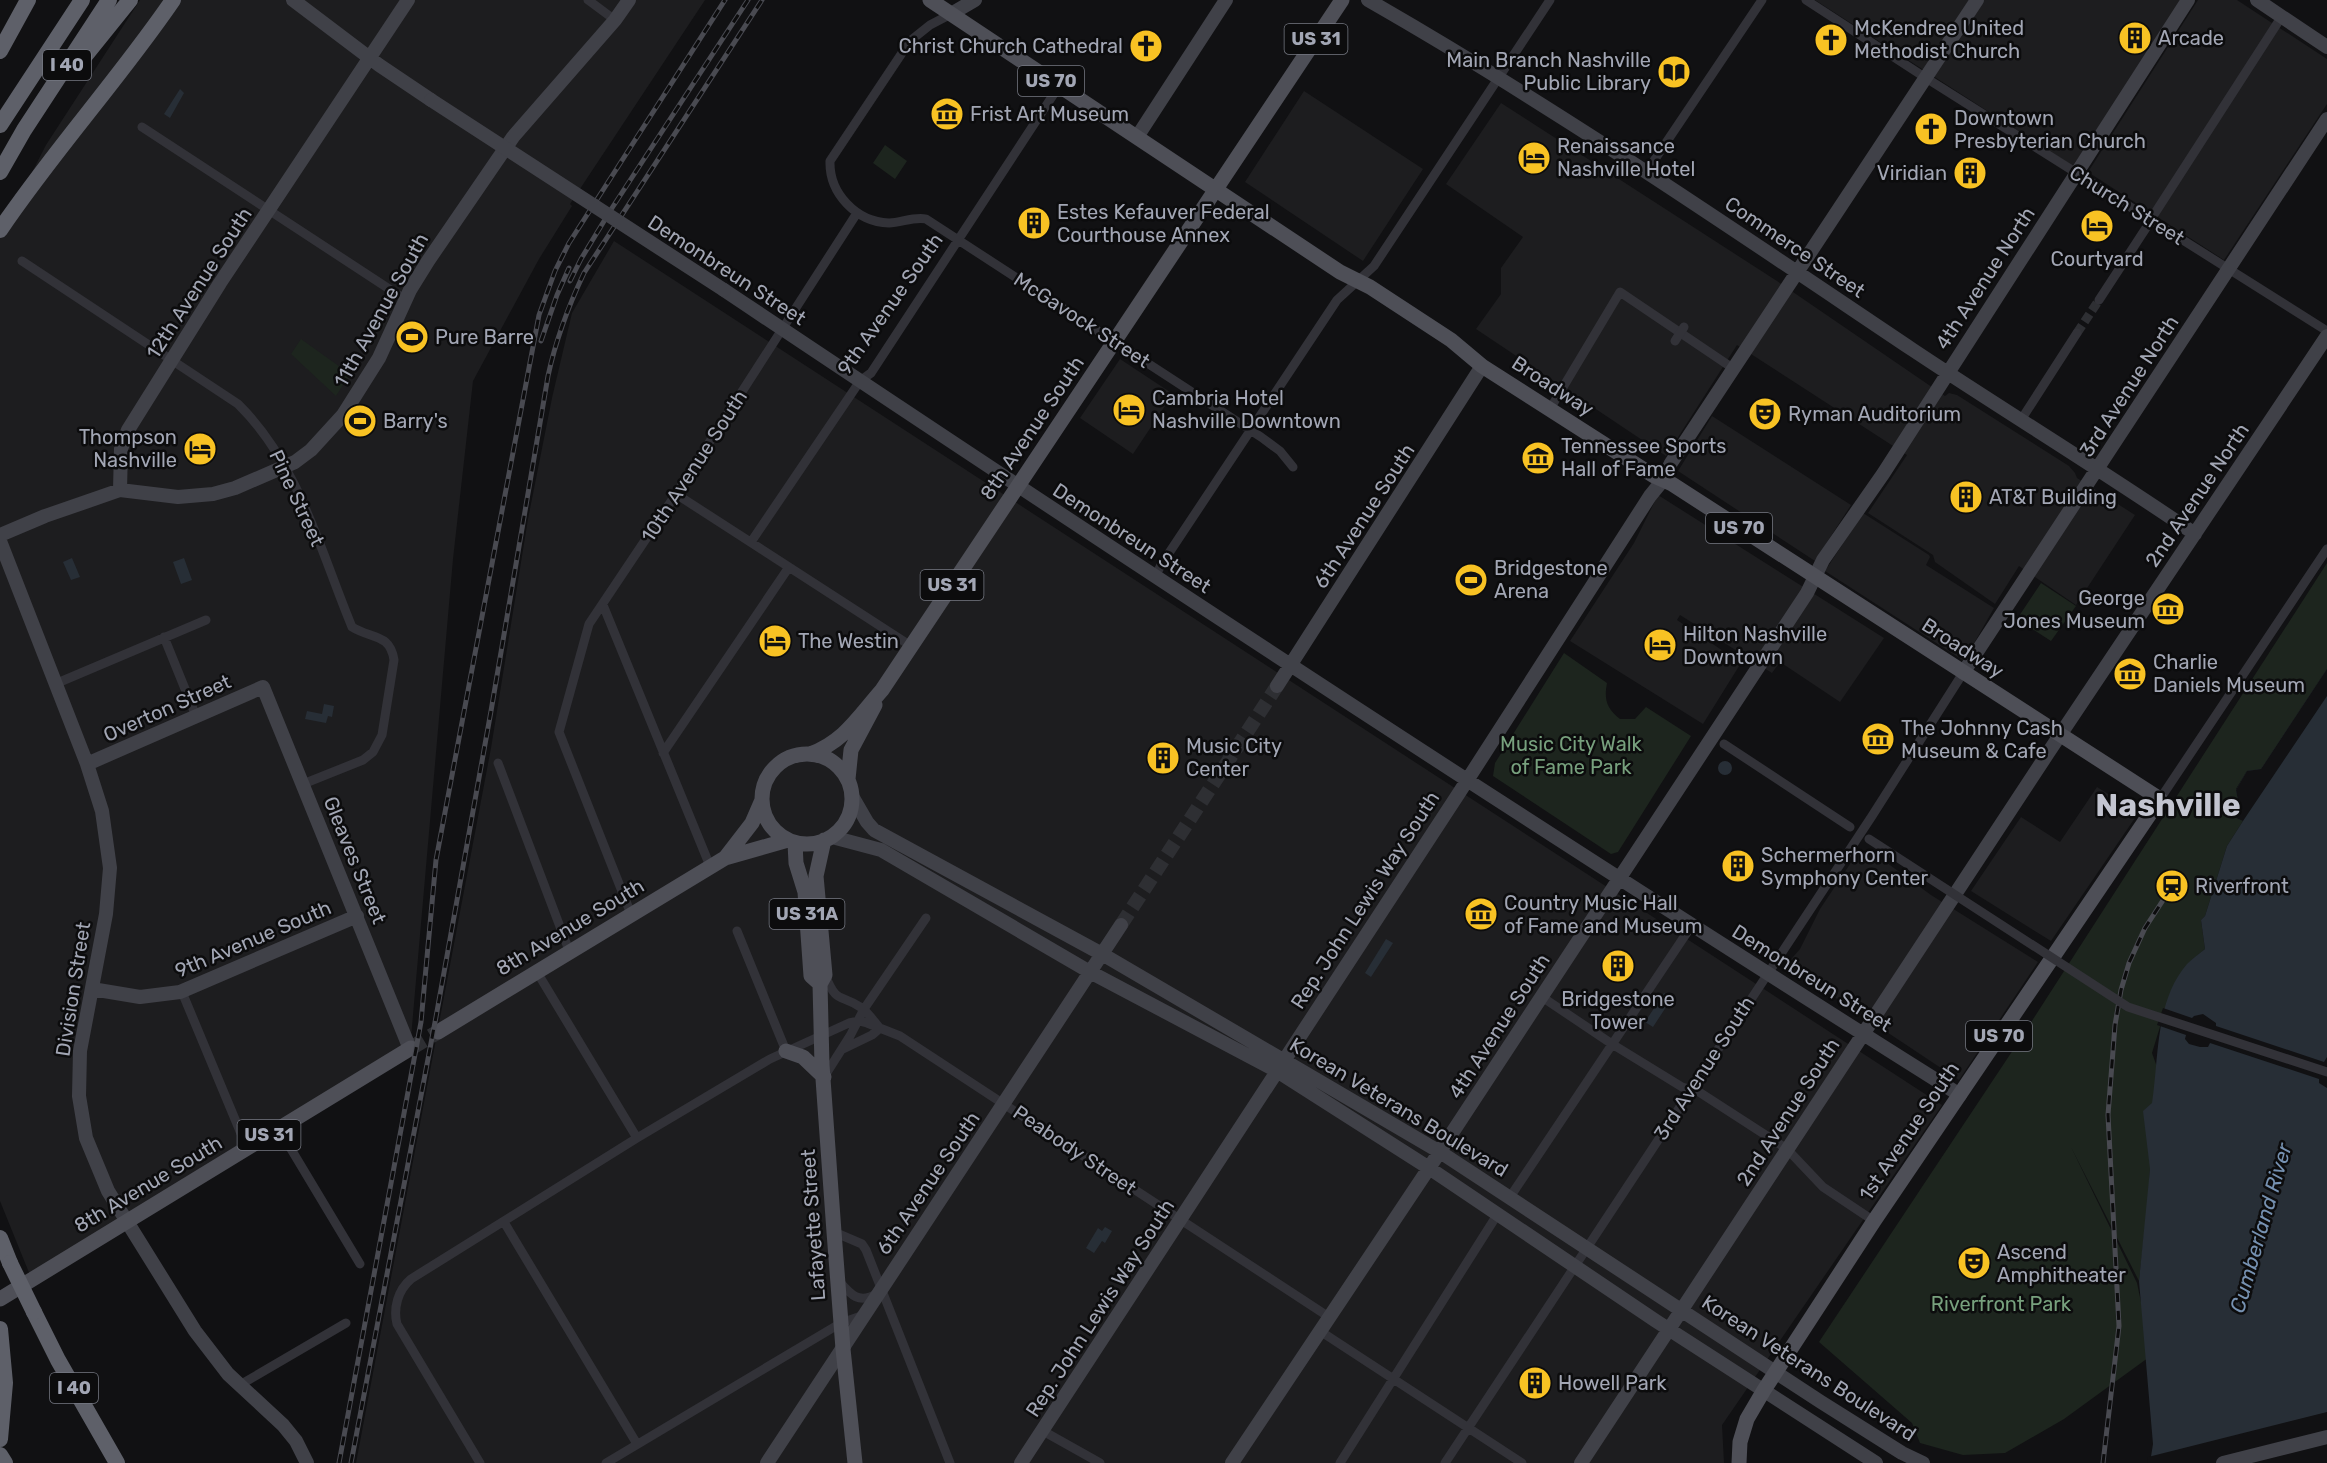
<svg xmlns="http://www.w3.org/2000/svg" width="2327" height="1463" viewBox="0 0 2327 1463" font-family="Rubik,sans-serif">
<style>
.built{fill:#1d1d1f}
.green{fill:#1d251e}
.water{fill:#272e36}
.pier{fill:#111113}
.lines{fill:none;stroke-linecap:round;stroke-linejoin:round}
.street-tunnel{stroke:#2e2f33;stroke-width:9;stroke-dasharray:9 4.5;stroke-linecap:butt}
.secondary-tunnel{stroke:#2e2f33;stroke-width:14;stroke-dasharray:14 7;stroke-linecap:butt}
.primary-tunnel{stroke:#2e2f33;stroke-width:15;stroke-dasharray:15 8;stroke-linecap:butt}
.street{stroke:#323238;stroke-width:9}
.secondary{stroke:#404148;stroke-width:14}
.primary{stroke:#4e4f57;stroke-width:15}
.highway{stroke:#5e6069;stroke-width:16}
.rail-casing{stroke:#494a51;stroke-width:5}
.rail{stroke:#0c0c0d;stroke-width:3;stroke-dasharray:9;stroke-linecap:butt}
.street-bridge{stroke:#323238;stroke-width:9}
.secondary-bridge{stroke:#404148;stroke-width:14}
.highway-bridge{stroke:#5e6069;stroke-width:16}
.labels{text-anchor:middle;stroke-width:5;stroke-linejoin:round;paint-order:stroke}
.shield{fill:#0c0c0d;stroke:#757882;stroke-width:1.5}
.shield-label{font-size:18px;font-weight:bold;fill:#a2a6b4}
.poi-label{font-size:20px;fill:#a2a6b4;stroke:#0c0c0d;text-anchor:start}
.street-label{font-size:20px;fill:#a2a6b4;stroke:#0c0c0d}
.park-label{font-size:20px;fill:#77a07d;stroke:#0c0c0d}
.water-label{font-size:21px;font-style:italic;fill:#7691b1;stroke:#0c0c0d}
.town-label{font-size:32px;font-weight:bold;fill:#c3c5d0;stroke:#0c0c0d}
</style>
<rect width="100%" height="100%" fill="#111113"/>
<!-- built -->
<path class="built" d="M140 0H705L570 204 572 206 539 259 473 381 453 559 410 1049 32 1280 0 1201V235L46 145Z
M1815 0H2183L2073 166Z
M2198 0H2237L2327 59V104L2224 260 2088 172Z
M1304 91 1423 169 1363 261 1245 182Z
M1501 103 1777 281 1945 396 1949 393 1957 395 2069 466 2075 473 2077 478 2135 515 2076 605 2019 566 1995 604 1935 562 1933 555 1868 513 1907 455 1737 345 1666 456 1476 329 1501 294V268L1523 237 1446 184Z
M614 241 1942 1105 1722 1425 1724 1463H356L491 748 528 519 552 398 572 313Z
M1120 359 1173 394 1133 454 1080 418Z
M1712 416 1851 505 1815 561 1678 471Z
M1658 495 1884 638 1840 702 1780 662 1772 673 1680 615 1677 620 1741 663 1703 724 1570 641 1634 543Z
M1863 513 1929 555 1930 557 1926 565 1994 608 1964 661 1825 571Z
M2097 787 2137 812V815L2051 941 1971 891 2021 817 2060 842Z
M1858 852 1865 856 1883 860 1931 895 2038 962 1959 1080 1786 965 1800 949 1820 909Z"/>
<!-- green -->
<path class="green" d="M885 145 907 161 895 179 873 163Z
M301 339 350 374 336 396 291 354Z
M2327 563V669L2261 770 2247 771 2236 789 2243 821 2227 846 2205 916 2201 920 2205 949 2187 965 2170 994 2152 1053 2157 1067 2148 1199 2139 1281 2071 1147 2137 1283 2152 1355 2064 1419 2005 1453 1963 1455 1920 1443 1912 1423 1819 1342 2019 1041Z
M2041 583 2076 606 2051 641 2017 619Z
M1564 653 1607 683C1604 699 1606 708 1620 719H1635L1646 707 1691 736 1618 852 1611 854 1493 776 1495 763Z"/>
<!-- water -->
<path class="water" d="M180 89 184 93 170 118 164 114Z
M72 558 80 577 71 580 63 562Z
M184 558 192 580 181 584 173 562Z
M2327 669V1463H2150L2153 1444 2139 1281 2150 1169 2143 1111 2152 1103C2159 1057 2155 1001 2187 964 2192 959 2199 954 2205 949L2201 920 2205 916 2227 846 2243 821 2236 818 2240 811 2236 790 2247 771 2261 769Z
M324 704 334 706 332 717 328 716 326 723 305 719 307 711 322 714Z
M1718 768a7 7 0 1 1 14 0a7 7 0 1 1-14 0Z
M1386 939 1393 943 1371 977 1365 973Z
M1664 993 1672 998 1653 1027 1645 1022Z
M1105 1227 1112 1231 1105 1243 1102 1241 1094 1253 1086 1248 1098 1228 1102 1231Z"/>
<!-- pier -->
<path class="pier" d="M2327 669V696L2243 821 2236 818 2240 811 2236 790 2247 771 2261 769Z
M2163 1008 2192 1018 2194 1016 2203 1014 2216 1023V1026L2324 1062 2327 1057V1088L2319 1083V1079L2210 1043 2208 1047H2200L2189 1044 2185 1039 2186 1035 2157 1025Z
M2327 1412V1463H2147L2148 1457Z"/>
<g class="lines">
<!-- street-tunnel -->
<path class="street-tunnel" d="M2077 333 2099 300"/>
<!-- secondary-tunnel -->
<path class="secondary-tunnel" d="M1121 925 1277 686"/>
<!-- primary-tunnel -->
<path class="primary-tunnel" d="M411 1048 438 1032"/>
<!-- street -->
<path class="street" d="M588 0 615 20
M1806 0 1926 78 2327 331
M951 14 930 25 910 41 830 161C829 193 856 222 889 223 901 223 914 216 926 219L1261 437 1280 451 1293 467
M142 127 406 300
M1647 171 1762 0
M2155 213 2282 16
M22 261 238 404C299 464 320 550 352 627 371 639 390 633 394 660L382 735 373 752 363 760 303 784
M2099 300 2146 228
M1550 409 1620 292 1734 369
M2021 420 2077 333
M676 494 911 646
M751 542 860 381 871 373 1059 86
M1155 577 1161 565 1337 300 1374 266 1550 0
M603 605 710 866
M164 637 196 716
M55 684 206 620
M1724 744 1850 827
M663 753 789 567
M498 763 570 953
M2160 799 2327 549
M631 914 559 732 589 624 676 494 857 213
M737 931 786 1051
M537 972 637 1138
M825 975C837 1005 840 993 862 1008 868 1013 873 1020 878 1026
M182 992 247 1148
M1542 997 1612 1044 1682 1087 1699 1092 1787 1149 1823 1187 1874 1221
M843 1049 872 1035 880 1028
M824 1077 850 1036 864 1009 926 918
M279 1129 360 1264
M1510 1197 1692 925
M504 1222 637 1444
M834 1232 862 1244 866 1250 950 1463
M838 1280C851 1295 858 1304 877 1294
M1320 1331 1522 1463
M240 1385 346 1323
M1043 1431 1100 1463
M480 1463 397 1324C393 1308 398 1290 411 1279L637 1138 770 1059 849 1023 859 1021 867 1023 900 1036 1329 1317
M606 1463 841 1323 864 1315
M1340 1463 1497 1215
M1445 1463 1872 816 1963 673"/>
<!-- secondary -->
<path class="secondary" d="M293 0 379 65 431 100
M1368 0C1555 107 1734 230 1913 350 2006 412 2102 470 2195 534
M2257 0 2327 47
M951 14 975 0
M1137 137 1226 0
M724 290C1132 563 1543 833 1960 1095
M120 490 121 449 128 430 220 283 408 0
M0 535 45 516 120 490 178 497 213 494 235 488 295 462 311 450 343 415 379 358 410 290 428 261 513 137 615 20 629 0
M0 541 87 764 102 811 110 868 106 914 80 1051 79 1096 86 1138 108 1191 195 1331 228 1374 283 1425 296 1441 307 1463
M1963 673 2327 119
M1277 686 1482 366
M87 764 263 687 410 1049
M852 796 867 822 874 830 1102 954 1440 1152 1821 1402 1902 1453 1923 1463
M832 837 881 850 1090 972 1277 1071 1429 1168 1656 1321 1876 1463
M92 989 140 997 180 992 357 916
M767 1463 1121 925
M1021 1463 1459 793 1650 496 1663 480 1671 463 1977 0
M1232 1463 1429 1168 1807 593 1823 560 1883 474 2188 0
M1581 1463 2048 753 2327 336
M2223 1463 2327 1437"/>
<!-- primary -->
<path class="primary" d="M930 0 1340 272 1370 287 1451 340 1482 366 1654 476 1672 484 2160 799 1874 1221 1764 1390 1747 1419 1740 1442 1739 1463
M810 754C844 742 859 716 882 690L1342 0
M762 799a45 45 0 1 1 90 0a45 45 0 1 1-90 0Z
M848 779 851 750 875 705
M824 840 816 876 825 975 820 984 822 1065 834 1232 843 1349 855 1463
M795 843 796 863 805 892 811 976 820 984
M725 858 752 823 762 800
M438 1032 725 858 788 840
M786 1051 803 1057 824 1077
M0 1299 411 1048"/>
<!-- highway -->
<path class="highway" d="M0 51 28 0
M76 67 130 0
M0 125 82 0
M0 172 24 130 109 0
M0 230C54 150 119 79 173 0
M0 1238 10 1263
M34 1312 58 1360 117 1463
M0 1329 5 1383 0 1439
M0 1455 5 1463"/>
<!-- rail casing -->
<g class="rail-casing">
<path id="rail" d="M570 281 581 259 612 208 748 0
M541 341 557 295 569 268
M339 1463 421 1022 436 860 539 315 555 271 569 243 725 0
M351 1463 436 1017 491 711 548 376C556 339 568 307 584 273L762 0
M2103 1463 2119 1326 2108 1115 2115 1025 2121 990 2129 963 2145 928 2169 891"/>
</g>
<!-- rail -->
<use href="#rail" class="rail"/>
<!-- street-bridge -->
<path class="street-bridge" d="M1675 341 1684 327
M1869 839 2128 1007 2327 1072"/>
<!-- secondary-bridge -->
<path class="secondary-bridge" d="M431 100 724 290"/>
<!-- highway-bridge -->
<path class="highway-bridge" d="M10 1263 34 1312"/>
</g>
<!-- icons -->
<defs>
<g id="building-disc" transform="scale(1.725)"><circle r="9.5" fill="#f8c223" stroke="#0c0c0d"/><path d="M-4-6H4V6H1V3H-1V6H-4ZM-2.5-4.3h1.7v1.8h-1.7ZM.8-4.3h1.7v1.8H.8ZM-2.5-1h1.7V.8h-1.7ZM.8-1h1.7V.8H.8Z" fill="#111"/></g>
<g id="church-disc" transform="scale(1.725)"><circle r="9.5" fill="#f8c223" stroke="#0c0c0d"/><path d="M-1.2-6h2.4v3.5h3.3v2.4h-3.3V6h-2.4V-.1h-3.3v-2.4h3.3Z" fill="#111"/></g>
<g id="library-disc" transform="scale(1.725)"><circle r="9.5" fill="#f8c223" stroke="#0c0c0d"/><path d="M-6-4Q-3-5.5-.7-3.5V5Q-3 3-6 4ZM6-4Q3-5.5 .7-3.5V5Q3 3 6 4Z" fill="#111"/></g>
<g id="museum-disc" transform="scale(1.725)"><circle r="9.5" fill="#f8c223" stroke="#0c0c0d"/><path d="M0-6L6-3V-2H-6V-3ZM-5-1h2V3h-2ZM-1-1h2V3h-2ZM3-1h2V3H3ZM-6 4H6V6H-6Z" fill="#111"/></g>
<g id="hotel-disc" transform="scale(1.725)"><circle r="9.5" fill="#f8c223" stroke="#0c0c0d"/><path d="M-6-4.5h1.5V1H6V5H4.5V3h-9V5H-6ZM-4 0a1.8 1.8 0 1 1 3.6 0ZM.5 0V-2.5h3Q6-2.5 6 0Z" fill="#111"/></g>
<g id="stadium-disc" transform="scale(1.725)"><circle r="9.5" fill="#f8c223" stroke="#0c0c0d"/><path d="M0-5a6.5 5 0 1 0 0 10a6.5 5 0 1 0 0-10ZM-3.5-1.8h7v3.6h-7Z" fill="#111"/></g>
<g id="theatre-disc" transform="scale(1.725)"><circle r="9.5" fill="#f8c223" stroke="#0c0c0d"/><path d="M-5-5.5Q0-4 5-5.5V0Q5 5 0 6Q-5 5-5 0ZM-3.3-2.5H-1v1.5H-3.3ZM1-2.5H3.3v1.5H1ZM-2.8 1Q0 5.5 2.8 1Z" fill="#111"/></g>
<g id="station-disc" transform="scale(1.725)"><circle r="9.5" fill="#f8c223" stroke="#0c0c0d"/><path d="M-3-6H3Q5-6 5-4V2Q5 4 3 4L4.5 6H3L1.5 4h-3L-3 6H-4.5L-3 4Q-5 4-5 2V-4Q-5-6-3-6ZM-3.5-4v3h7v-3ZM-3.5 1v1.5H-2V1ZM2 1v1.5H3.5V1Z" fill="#111"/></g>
</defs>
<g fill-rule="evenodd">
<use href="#building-disc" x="2135" y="38"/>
<use href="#church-disc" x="1831" y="40"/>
<use href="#church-disc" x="1146" y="46"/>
<use href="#library-disc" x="1674" y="72"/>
<use href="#museum-disc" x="947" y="114"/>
<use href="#church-disc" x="1931" y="129"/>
<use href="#hotel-disc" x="1534" y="158"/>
<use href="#building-disc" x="1970" y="173"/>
<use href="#building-disc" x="1034" y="223"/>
<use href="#hotel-disc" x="2097" y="226"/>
<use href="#stadium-disc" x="412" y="337"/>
<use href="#hotel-disc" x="1129" y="410"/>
<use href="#theatre-disc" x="1765" y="414"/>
<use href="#stadium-disc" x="360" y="421"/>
<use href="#hotel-disc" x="200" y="449"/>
<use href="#museum-disc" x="1538" y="458"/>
<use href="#building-disc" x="1966" y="497"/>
<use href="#stadium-disc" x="1471" y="580"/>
<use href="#museum-disc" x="2168" y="609"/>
<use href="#hotel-disc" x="775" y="641"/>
<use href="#hotel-disc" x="1660" y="645"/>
<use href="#museum-disc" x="2130" y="674"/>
<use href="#museum-disc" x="1878" y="739"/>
<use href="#building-disc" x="1163" y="758"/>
<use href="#building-disc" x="1738" y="866"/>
<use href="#station-disc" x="2172" y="886"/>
<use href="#museum-disc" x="1481" y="914"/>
<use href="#building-disc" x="1618" y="966"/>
<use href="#theatre-disc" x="1974" y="1263"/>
<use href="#building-disc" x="1535" y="1383"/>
</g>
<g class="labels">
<!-- shield labels -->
<g class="shield">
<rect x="1284.5" y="24" width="63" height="30" rx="4.5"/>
<rect x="43" y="50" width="48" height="30" rx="4.5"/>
<rect x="1018" y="66" width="66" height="30" rx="4.5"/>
<rect x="1706" y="513" width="66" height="30" rx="4.5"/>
<rect x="920.5" y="570" width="63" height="30" rx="4.5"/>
<rect x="769.5" y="899" width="75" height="30" rx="4.5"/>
<rect x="1966" y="1021" width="66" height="30" rx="4.5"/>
<rect x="237.5" y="1120" width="63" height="30" rx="4.5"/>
<rect x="50" y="1373" width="48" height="30" rx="4.5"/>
</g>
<g class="shield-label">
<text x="1316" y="45">US 31</text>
<text x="67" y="71">I 40</text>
<text x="1051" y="87">US 70</text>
<text x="1739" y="534">US 70</text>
<text x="952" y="591">US 31</text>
<text x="807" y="920">US 31A</text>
<text x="1999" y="1042">US 70</text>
<text x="269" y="1141">US 31</text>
<text x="74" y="1394">I 40</text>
</g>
<!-- poi labels -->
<g class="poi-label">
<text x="1854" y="35">McKendree United<tspan x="1854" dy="23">Methodist Church</tspan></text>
<text x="2158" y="45">Arcade</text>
<text x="1123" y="53" text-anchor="end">Christ Church Cathedral</text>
<text x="1651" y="67" text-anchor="end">Main Branch Nashville<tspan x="1651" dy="23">Public Library</tspan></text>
<text x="970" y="121">Frist Art Museum</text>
<text x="1954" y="125">Downtown<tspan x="1954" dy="23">Presbyterian Church</tspan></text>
<text x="1557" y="153">Renaissance<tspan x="1557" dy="23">Nashville Hotel</tspan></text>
<text x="1947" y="180" text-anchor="end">Viridian</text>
<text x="1057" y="219">Estes Kefauver Federal<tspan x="1057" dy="23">Courthouse Annex</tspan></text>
<text x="2097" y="266" text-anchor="middle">Courtyard</text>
<text x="435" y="344">Pure Barre</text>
<text x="1152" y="405">Cambria Hotel<tspan x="1152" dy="23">Nashville Downtown</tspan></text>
<text x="1788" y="421">Ryman Auditorium</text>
<text x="383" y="428">Barry's</text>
<text x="177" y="444" text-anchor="end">Thompson<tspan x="177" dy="23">Nashville</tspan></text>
<text x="1561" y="453">Tennessee Sports<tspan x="1561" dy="23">Hall of Fame</tspan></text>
<text x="1989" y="504">AT&amp;T Building</text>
<text x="1494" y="575">Bridgestone<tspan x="1494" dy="23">Arena</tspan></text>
<text x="2145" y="605" text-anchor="end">George<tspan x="2145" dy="23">Jones Museum</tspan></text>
<text x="1683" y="641">Hilton Nashville<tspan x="1683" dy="23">Downtown</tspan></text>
<text x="798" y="648">The Westin</text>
<text x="2153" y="669">Charlie<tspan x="2153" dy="23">Daniels Museum</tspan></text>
<text x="1901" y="735">The Johnny Cash<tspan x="1901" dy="23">Museum &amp; Cafe</tspan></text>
<text x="1186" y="753">Music City<tspan x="1186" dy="23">Center</tspan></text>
<text x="1761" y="862">Schermerhorn<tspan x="1761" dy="23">Symphony Center</tspan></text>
<text x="2195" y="893">Riverfront</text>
<text x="1504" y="910">Country Music Hall<tspan x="1504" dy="23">of Fame and Museum</tspan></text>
<text x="1618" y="1006" text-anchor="middle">Bridgestone<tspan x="1618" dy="23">Tower</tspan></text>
<text x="1997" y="1259">Ascend<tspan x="1997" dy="23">Amphitheater</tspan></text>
<text x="1558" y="1390">Howell Park</text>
</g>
<!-- street labels -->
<g class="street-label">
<text transform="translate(2127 205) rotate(32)" y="7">Church Street</text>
<text transform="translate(1795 247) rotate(34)" y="7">Commerce Street</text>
<text transform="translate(727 270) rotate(33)" y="7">Demonbreun Street</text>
<text transform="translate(1985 278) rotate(-57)" y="7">4th Avenue North</text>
<text transform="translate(199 283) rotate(-57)" y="7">12th Avenue South</text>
<text transform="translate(890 304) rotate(-55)" y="7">9th Avenue South</text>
<text transform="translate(381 310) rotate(-61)" y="7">11th Avenue South</text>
<text transform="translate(1082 320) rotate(33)" y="7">McGavock Street</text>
<text transform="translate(1553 386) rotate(33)" y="7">Broadway</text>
<text transform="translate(2129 386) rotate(-57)" y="7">3rd Avenue North</text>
<text transform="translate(1032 428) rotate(-56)" y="7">8th Avenue South</text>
<text transform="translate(694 466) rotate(-57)" y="7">10th Avenue South</text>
<text transform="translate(2197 495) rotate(-56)" y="7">2nd Avenue North</text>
<text transform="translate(297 498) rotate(65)" y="7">Pine Street</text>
<text transform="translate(1364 516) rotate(-57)" y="7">6th Avenue South</text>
<text transform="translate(1132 538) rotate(33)" y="7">Demonbreun Street</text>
<text transform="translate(1963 648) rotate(33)" y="7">Broadway</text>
<text transform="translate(167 708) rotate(-24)" y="7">Overton Street</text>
<text transform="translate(355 860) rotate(68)" y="7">Gleaves Street</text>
<text transform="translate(1365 900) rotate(-57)" y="7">Rep. John Lewis Way South</text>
<text transform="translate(570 927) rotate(-31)" y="7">8th Avenue South</text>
<text transform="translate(253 939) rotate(-23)" y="7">9th Avenue South</text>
<text transform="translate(1812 978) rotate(32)" y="7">Demonbreun Street</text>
<text transform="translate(73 989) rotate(-81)" y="7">Division Street</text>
<text transform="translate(1499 1026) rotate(-57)" y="7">4th Avenue South</text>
<text transform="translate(1704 1068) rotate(-57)" y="7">3rd Avenue South</text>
<text transform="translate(1399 1107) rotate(31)" y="7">Korean Veterans Boulevard</text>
<text transform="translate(1788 1112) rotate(-57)" y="7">2nd Avenue South</text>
<text transform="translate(1909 1131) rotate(-56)" y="7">1st Avenue South</text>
<text transform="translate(1075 1150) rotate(34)" y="7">Peabody Street</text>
<text transform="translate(928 1183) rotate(-56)" y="7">6th Avenue South</text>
<text transform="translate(148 1184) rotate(-31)" y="7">8th Avenue South</text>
<text transform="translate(813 1225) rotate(-94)" y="7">Lafayette Street</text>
<text transform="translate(1100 1308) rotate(-57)" y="7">Rep. John Lewis Way South</text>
<text transform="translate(1809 1368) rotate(33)" y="7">Korean Veterans Boulevard</text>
</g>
<!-- park labels -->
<g class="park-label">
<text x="1571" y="751">Music City Walk<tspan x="1571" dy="23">of Fame Park</tspan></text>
<text x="2001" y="1311">Riverfront Park</text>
</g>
<!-- water labels -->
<g class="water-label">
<text transform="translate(2261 1228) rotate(-74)" y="7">Cumberland River</text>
</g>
<!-- town labels -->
<g class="town-label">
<text x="2168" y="816">Nashville</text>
</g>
</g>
</svg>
